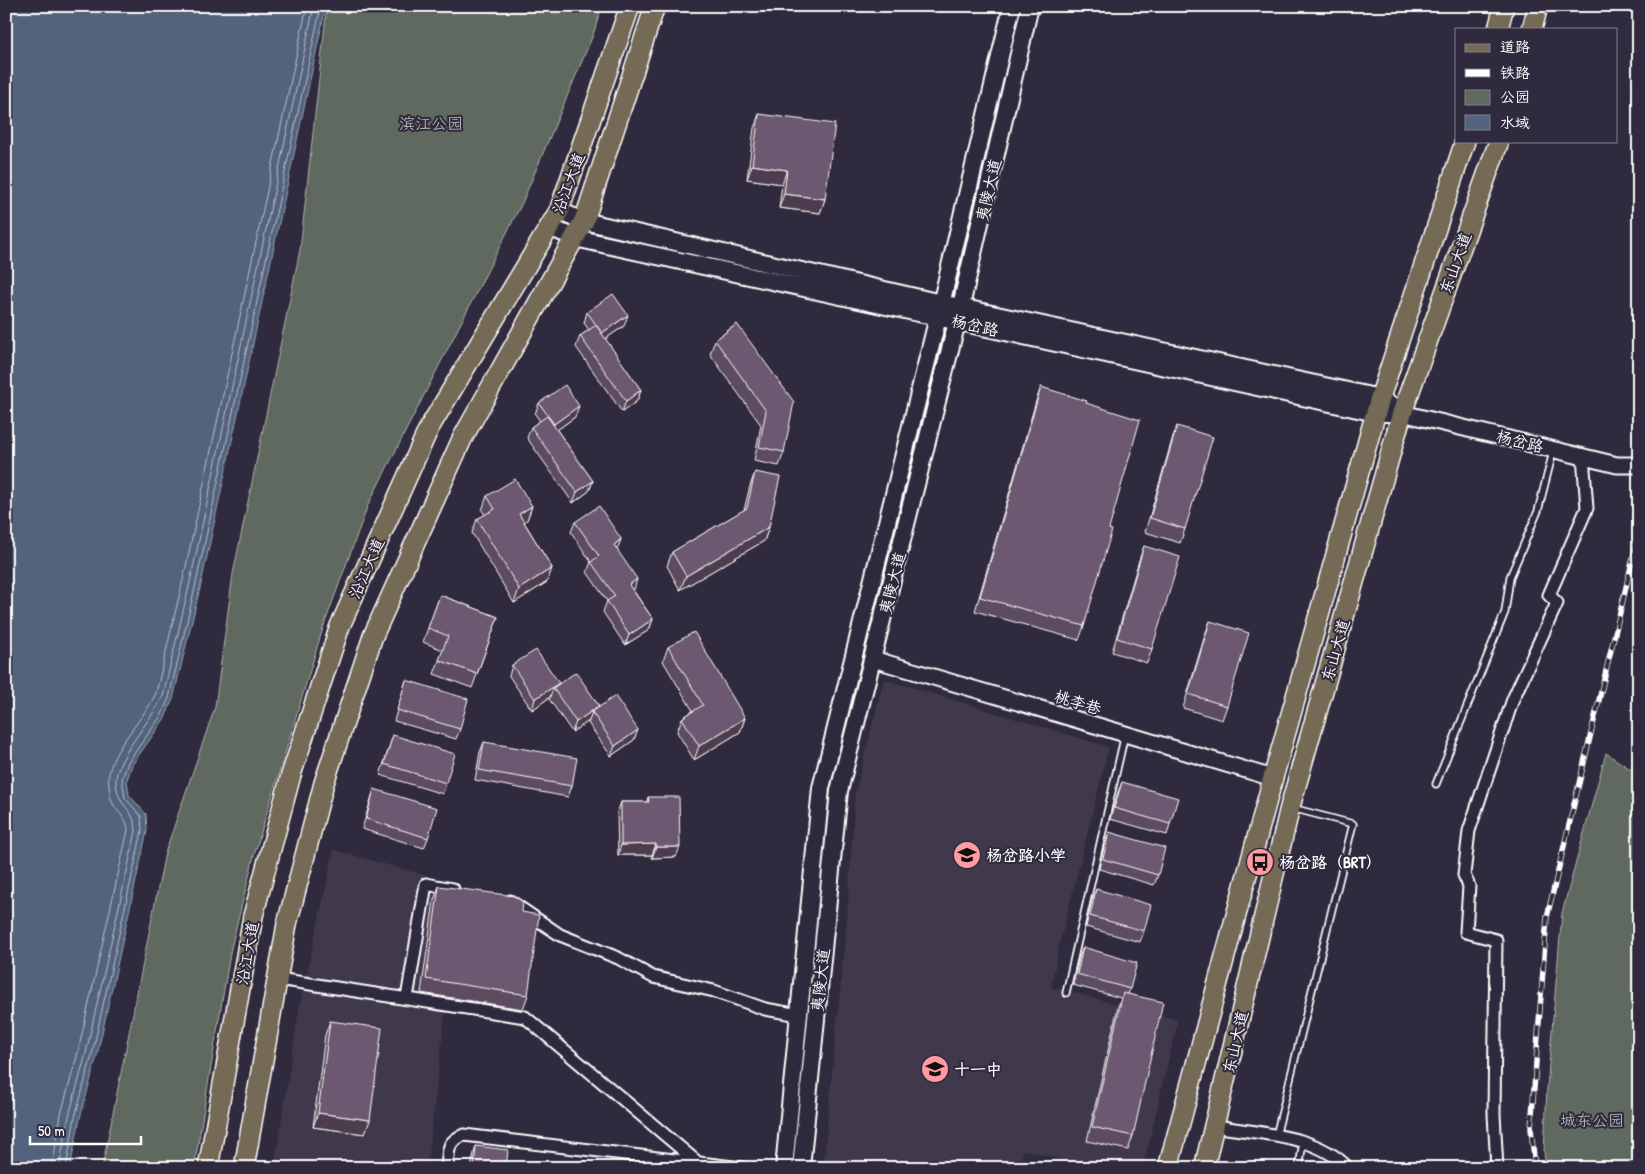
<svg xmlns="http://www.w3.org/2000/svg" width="1645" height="1174" viewBox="0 0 1645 1174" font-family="'Patrick Hand','LXGW WenKai TC',sans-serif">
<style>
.built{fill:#41384c}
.green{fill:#5f695e;stroke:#afb4ae}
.water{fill:#52637d;stroke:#97a1b1}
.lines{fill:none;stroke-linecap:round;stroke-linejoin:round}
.shore{stroke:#bac1cb;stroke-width:1}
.service-casing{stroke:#fff;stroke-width:9}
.minor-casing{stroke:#fff;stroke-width:15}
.tertiary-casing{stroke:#fff;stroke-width:19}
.secondary-casing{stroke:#fff;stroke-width:20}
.primary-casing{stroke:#fff;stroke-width:22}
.service{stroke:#2f2a3d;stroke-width:5.5}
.minor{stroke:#2f2a3d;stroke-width:11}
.tertiary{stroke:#2f2a3d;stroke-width:15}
.secondary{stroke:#2f2a3d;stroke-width:16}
.primary{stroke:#756a55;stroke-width:19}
.rail-casing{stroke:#fff;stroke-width:5.5}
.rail{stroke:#2f2a3d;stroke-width:4;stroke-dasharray:11;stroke-linecap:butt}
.wall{fill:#5d4c5f;stroke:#fff}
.shaded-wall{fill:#4c3e4e;stroke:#fff}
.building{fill:#6c586f;stroke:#fff}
.labels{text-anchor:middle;stroke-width:4;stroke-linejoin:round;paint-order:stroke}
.park-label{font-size:16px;fill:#afb4ae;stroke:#2f2a3d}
.street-label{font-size:16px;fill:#fff;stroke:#2f2a3d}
.poi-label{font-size:16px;font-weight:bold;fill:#fff;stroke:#2f2a3d;text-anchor:start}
</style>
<rect width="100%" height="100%" fill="#2f2a3d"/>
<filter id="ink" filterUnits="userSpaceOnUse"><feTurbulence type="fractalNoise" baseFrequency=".02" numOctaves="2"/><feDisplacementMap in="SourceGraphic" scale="10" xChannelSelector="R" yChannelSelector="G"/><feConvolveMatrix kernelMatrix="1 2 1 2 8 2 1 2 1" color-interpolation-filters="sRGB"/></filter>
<g filter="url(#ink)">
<!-- built -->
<path class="built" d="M884 679 1109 747 1059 946 1051 987 1178 1020 1143 1168H1077V1163L1023 1150 1020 1168H823L847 917 855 793Z
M334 850 460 885 427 1168H274L300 1003Z"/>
<!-- green -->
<path class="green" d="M327 6H602L593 35 522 203 368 505 323 628 255 852 231 948 194 1168H102L165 853 215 707 233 574 300 250Z
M1606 753 1639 775V1168H1546L1544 1151 1547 1088 1562 913Z"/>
<!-- water -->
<path class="water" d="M6 6H326L201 584 173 699 165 718 132 765 127 780 129 795 146 814 147 831 96 1060 80 1118 70 1168H6Z"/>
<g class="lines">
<!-- shore -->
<path class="shore" d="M52 1168 61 1114 77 1056 128 830C127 817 119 815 113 804 110 799 110 792 109 785 104 754 144 721 156 693L183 580 307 6
M59 1168 69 1116 85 1057 136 831C134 807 118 808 116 783 114 759 152 720 163 696L190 582 314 6
M66 1168 75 1117 91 1059 142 831 141 816 125 798 122 779 128 762 161 716 169 698 196 583 321 6"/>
<!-- service casing -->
<g class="service-casing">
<path id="service" d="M1436 784 1505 612 1510 577 1538 511 1553 452
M1066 993 1125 734
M1276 1136 1353 824 1292 808
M1299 1168 1303 1142"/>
</g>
<!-- minor casing -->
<g class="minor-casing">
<path id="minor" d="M510 901 560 935 618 958 653 977 714 991 765 1009 799 1015
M278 979 525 1017 697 1162
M407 998 426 884 453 889
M1215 1126C1260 1134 1316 1134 1348 1168
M447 1168C449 1150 446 1142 464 1135L742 1168
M1497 1168 1494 1114 1496 940 1466 932 1469 886 1464 875 1469 831 1513 699 1557 603 1549 595 1587 508 1583 456"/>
</g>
<!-- tertiary casing -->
<g class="tertiary-casing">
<path id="tertiary" d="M1402 413 1617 465H1639
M873 659 1273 778"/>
</g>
<!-- secondary casing -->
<g class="secondary-casing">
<path id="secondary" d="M559 211 584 221 941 303 1380 398 1390 405
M549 227 575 238 1376 413H1402
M784 1168 821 788 938 317 1012 6
M801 1168 839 791 961 306 1030 6"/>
</g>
<!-- primary casing -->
<g class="primary-casing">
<path id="primary" d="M1498 29 1504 6
M1532 29 1538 6
M208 1168 253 916 291 775 340 626 429 428 559 211 630 6
M244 1168 287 924 324 783 373 636 462 439 584 221 655 6
M1168 1168 1273 778 1380 398 1465 141
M1204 1168 1290 807 1402 413 1499 141"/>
</g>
<!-- service -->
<use href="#service" class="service"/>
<!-- minor -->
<use href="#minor" class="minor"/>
<!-- tertiary -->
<use href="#tertiary" class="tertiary"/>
<!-- secondary -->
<use href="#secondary" class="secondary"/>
<!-- primary -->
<use href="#primary" class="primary"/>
<!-- rail casing -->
<g class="rail-casing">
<path id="rail" d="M1535 1168 1531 1128 1547 917 1639 533"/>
</g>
<!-- rail -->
<use href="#rail" class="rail"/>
</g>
<!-- wall -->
<path class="wall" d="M759 114 825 199 820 213 779 208 782 184 747 179 754 128Z
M587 312 624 326 605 339 641 390 637 401 622 412 576 347 580 336 589 330 584 323Z
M737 324 784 452 779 466 754 461 761 425 710 354 715 340Z
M1041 387 1086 403 1109 529 1084 626 1079 640 975 611 1036 401Z
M539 403 575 417 557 430 593 481 589 491 573 503 527 438 531 427 540 421 535 414Z
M1177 426 1185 529 1180 543 1145 532 1172 440Z
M755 472 769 527 764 541 680 590 667 566 672 552 744 510 750 486Z
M487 496 532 506 527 520 524 522 552 568 547 582 514 603 472 533 477 519 485 515 482 510Z
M575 522 621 539 617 550 633 590 653 619 649 630 625 645 603 612 607 601 587 572 591 562 571 532Z
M1144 546 1152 649 1147 663 1112 652 1139 560Z
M440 595 498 617 472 688 434 674 443 650 423 642Z
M1210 621 1227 706 1222 720 1183 708 1205 635Z
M668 647 745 718 740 732 694 760 677 732 682 718 693 711 663 661Z
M512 665 559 683 558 685 599 706 598 708 634 740 611 756 588 723 589 721 572 732 549 699 550 697 532 710 509 676Z
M406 680 460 729 456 739 394 721Z
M393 735 446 783 443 794 380 775Z
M484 742 572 786 568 797 475 780 480 752Z
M1122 782 1170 824 1167 835 1110 819 1118 792Z
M374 789 428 838 424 848 362 829Z
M648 797 676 857 652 858V855H618L617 813 621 802H647Z
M1109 832 1158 875 1154 885 1099 869 1105 843Z
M439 886 528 995 523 1009 421 993 434 900Z
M1096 889 1144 931 1140 942 1086 927 1092 900Z
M1083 947 1130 989 1128 994 1133 1136 1128 1150 1087 1141 1118 1007 1121 998 1073 985 1079 958Z
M330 1021 365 1134 313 1127 325 1035Z
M476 1146 506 1168H471L473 1157Z"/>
<!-- shaded-wall -->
<path class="shaded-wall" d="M752 165 787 170 782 184 747 179Z
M784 194 825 199 820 213 779 208Z
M628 315 624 326 598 344 602 333Z
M641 390 637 401 622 412 626 401Z
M579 406 575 417 550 435 554 424Z
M593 481 589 491 573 503 577 492Z
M532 506 527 520 514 528 519 514Z
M769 527 764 541 680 590 686 576Z
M621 539 617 550 614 545Z
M552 568 547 582 514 603 519 589Z
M637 579 634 590 626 595 629 585Z
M653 619 649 630 625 645 629 635Z
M559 683 555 692 553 688 550 697 532 710 535 699Z
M599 706 595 717 592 712 589 721 572 732 576 722Z
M745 718 740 732 694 760 699 746Z
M638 730 634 740 611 756 615 746Z
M656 844 652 855H618L621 845Z
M656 847H680L676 857 652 858Z
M318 1113 370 1120 365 1134 313 1127Z"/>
<!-- building -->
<path class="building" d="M759 114 835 124 825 199 784 194 787 170 752 165Z
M613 294 628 315 602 333 587 312Z
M737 324 794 402 784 452 759 447 766 411 715 340Z
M596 325 641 390 626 401 580 336Z
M565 385 579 406 554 424 539 403Z
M1041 387 1087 401 1086 403 1140 420 1109 529 1112 530 1084 626 980 597Z
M547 416 593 481 577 492 531 427Z
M1177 426 1213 437 1185 529 1150 518Z
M755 472 780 477 769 527 686 576 672 552 747 508Z
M515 479 532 506 519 514 552 568 519 589 477 519 495 509 487 496Z
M599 506 621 539 614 545 637 579 629 585 653 619 629 635 607 601 615 596 591 562 599 556 575 522Z
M1144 546 1180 557 1152 649 1117 638Z
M440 595 498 617 477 674 439 660 448 636 428 628Z
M1210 621 1249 633 1227 706 1188 694Z
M694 632 745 718 699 746 682 718 703 705 668 647Z
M536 650 559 683 535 699 512 665Z
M576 672 599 706 576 722 553 688Z
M406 680 468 699 460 729 397 710Z
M615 696 638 730 615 746 592 712Z
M393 735 455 754 446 783 384 764Z
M484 742 577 758 572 786 479 770Z
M1122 782 1178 798 1170 824 1114 808Z
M374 789 437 808 428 838 366 819Z
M648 797H679L680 847H656V844L621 845V802H649Z
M1109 832 1165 848 1158 875 1103 859Z
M439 886 514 896 523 902 522 912 539 915 528 995 426 979Z
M1096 889 1151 905 1144 931 1090 916Z
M1083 947 1137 963 1130 989 1077 974Z
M1123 993 1163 1002 1133 1136 1092 1127Z
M330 1021 382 1028 370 1120 318 1113Z
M476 1146 508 1150 506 1168H474Z
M647 1160 678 1164V1168H646Z"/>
</g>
<!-- icons -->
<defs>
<g id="school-disc" transform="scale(1.4375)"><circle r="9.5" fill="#ff9aa2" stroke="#2f2a3d"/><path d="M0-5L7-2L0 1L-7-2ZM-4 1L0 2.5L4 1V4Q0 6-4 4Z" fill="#111"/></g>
<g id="bus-disc" transform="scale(1.4375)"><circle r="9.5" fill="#ff9aa2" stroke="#2f2a3d"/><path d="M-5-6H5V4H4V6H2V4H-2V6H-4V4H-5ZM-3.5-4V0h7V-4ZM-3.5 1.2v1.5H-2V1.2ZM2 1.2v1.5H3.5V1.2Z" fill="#111"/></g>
</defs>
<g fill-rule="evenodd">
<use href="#school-disc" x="967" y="855"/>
<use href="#bus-disc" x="1260" y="862"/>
<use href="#school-disc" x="935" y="1069"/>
</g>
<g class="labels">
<!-- park labels -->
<g class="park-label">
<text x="431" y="129">滨江公园</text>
<text x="1592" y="1126">城东公园</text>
</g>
<!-- street labels -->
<g class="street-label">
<text transform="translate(568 183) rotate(-69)" y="6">沿江大道</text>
<text transform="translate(988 190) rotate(-77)" y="6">夷陵大道</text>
<text transform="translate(1455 263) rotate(-70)" y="6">东山大道</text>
<text transform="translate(975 325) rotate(13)" y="6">杨岔路</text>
<text transform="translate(1520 441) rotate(14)" y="6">杨岔路</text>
<text transform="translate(366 568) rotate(-66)" y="6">沿江大道</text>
<text transform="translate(892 583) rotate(-76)" y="6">夷陵大道</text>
<text transform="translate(1335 650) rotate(-74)" y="6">东山大道</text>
<text transform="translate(1078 702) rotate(17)" y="6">桃李巷</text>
<text transform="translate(247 953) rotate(-80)" y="6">沿江大道</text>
<text transform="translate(820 980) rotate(-84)" y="6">夷陵大道</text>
<text transform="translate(1235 1042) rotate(-77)" y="6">东山大道</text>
</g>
<!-- poi labels -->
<g class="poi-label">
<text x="986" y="861">杨岔路小学</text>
<text x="1279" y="868">杨岔路（BRT）</text>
<text x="954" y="1075">十一中</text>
</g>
</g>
<!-- margin -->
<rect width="1645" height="1174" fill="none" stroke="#2f2a3d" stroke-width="25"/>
<rect x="12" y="12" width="1620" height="1149" fill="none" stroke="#fff" stroke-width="2" filter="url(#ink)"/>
<!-- legend -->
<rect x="1455" y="28" width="162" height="115" fill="#2f2a3d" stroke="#827f8b"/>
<rect x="1465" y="44" width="25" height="8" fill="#756a55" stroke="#827f8b"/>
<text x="1500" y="52" font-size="15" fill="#ffffff">道路</text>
<rect x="1465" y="69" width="25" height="8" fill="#ffffff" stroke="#827f8b"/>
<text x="1500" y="78" font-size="15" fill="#ffffff">铁路</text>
<rect x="1465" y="90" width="25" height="15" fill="#5f695e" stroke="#827f8b"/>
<text x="1500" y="102" font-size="15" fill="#ffffff">公园</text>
<rect x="1465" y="115" width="25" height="15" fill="#52637d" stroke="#827f8b"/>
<text x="1500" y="128" font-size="15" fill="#ffffff">水域</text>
<!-- scale -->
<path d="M30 1136v8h111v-8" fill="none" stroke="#ffffff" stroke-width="2.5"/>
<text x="38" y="1136" font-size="15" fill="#ffffff" stroke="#2f2a3d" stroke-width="4" paint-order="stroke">50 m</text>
</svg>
